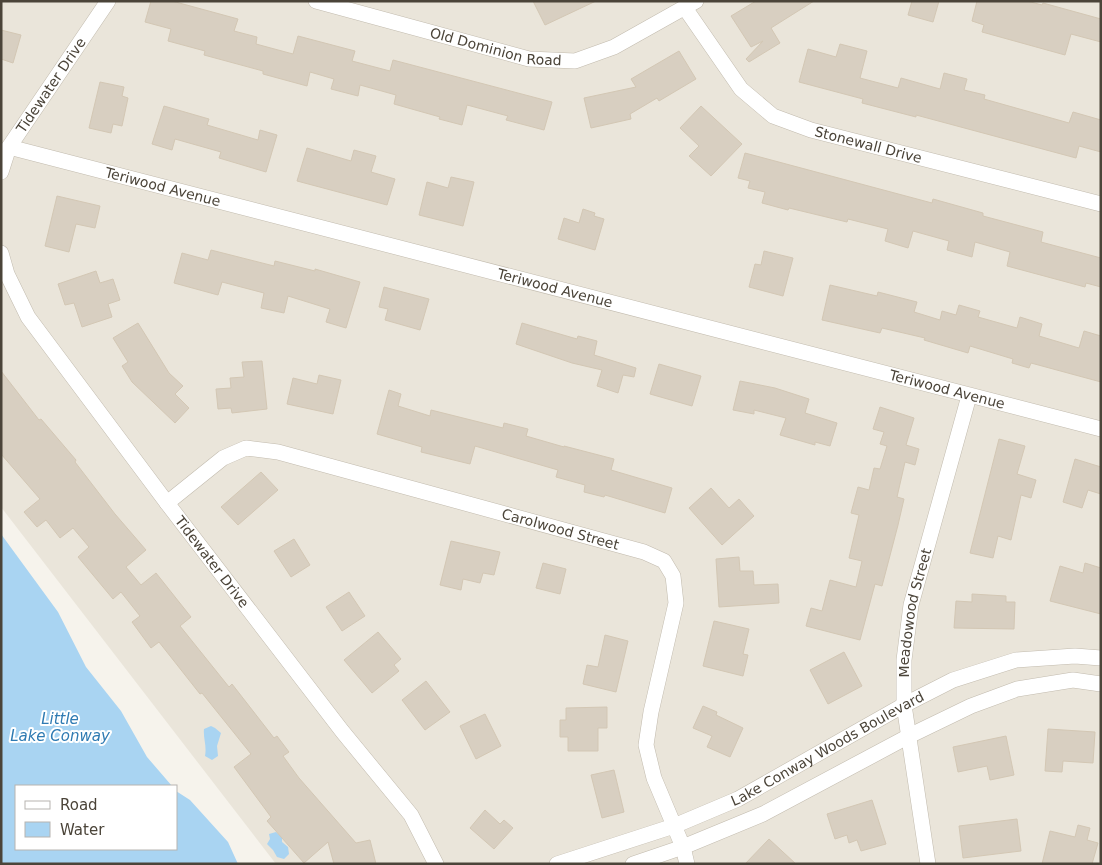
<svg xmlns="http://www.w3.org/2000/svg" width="1102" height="865" viewBox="0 0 1102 865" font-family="'DejaVu Sans',sans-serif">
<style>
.residential{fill:#eae5da}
.water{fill:#a9d4f2}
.building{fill:#d8cfc1;stroke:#d3c7b4}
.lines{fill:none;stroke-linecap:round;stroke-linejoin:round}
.minor-casing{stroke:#c2bbae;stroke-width:16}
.minor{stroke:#fff;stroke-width:15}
.labels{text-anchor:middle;stroke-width:4;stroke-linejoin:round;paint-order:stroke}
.street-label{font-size:14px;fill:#4b4439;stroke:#fff}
.water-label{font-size:15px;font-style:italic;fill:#2e7ab2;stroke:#fff}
</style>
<rect width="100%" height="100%" fill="#f6f3ec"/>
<!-- residential -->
<path class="residential" d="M1 1H1101V864H276L1 507Z"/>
<!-- water -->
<path class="water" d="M1 534 58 612 86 667 121 711 147 757 172 786H16V849H176V791L190 800 228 842 238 864H1Z
M211 726 215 728 221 733 217 746 218 756 212 760 205 756C207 746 203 738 204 729Z
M276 832 282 837V842L288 847 289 854 284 859 277 857 273 850 267 844 270 839 269 834Z"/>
<!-- building -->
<path class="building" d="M151 1H172L238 19 234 31 257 37 256 44 293 54 298 36 355 51 352 61 390 71 393 60 552 102 544 130 506 120 508 116 467 105 462 125 439 119 440 117 394 104 396 95 360 85 358 96 331 89 334 79 310 72 307 86 263 74V71L204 55 205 51 168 41 171 29 145 22Z
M533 1H596L545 25Z
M756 1H814L771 28 780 43 749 62 746 59 763 41 751 47 731 16Z
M912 1H939L933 22 908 15Z
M977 1H1027L1042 5 1043 3 1101 19V42L1071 34 1065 55 982 32 984 25 972 21Z
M1 30 21 35 13 63 1 59Z
M840 44 867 51 860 78 898 88 901 78 940 89 944 73 967 79 964 90 985 95 984 99 1069 123 1073 112 1101 120V152L1079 146 1076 158 916 115V117L862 103 863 99 799 82 808 49 836 57Z
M679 51 696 79 659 101 657 98 630 114 631 119 591 128 584 98 636 87 631 79Z
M100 82 124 87 122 96 128 98 122 126 113 124 111 133 89 128Z
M164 106 209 119 207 125 258 140 260 130 277 135 266 172 219 158 221 152 175 139 172 150 152 144Z
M701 106 742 144 711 176 689 156 699 146 680 128Z
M307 148 351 161 354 150 376 156 371 172 395 179 387 205 297 181Z
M745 153 932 203 933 199 983 213V216L1043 232 1041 242 1101 258V287L1086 283 1085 287 1007 266 1010 252 975 242 972 257 947 250 949 241 913 231 908 248 885 241 888 229 848 219 847 222 789 208 788 210 762 203 765 192 748 188 750 181 738 178Z
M451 177 474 182 463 226 419 215 427 182 448 188Z
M57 196 100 206 95 228 76 224 69 252 45 246Z
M583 209 595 213 594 216 604 219 595 250 558 239 564 218 579 223Z
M211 250 274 266 275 261 315 271V269L360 282 346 328 326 322 330 309 288 296 284 313 261 308 264 293 222 282 218 295 174 283 182 253 208 260Z
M764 251 793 258 783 296 749 287 755 264 761 265Z
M96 271 100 283 113 279 120 300 108 304 112 317 82 327 74 303 65 305 58 284Z
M830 285 877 296 878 292 917 302 914 312 940 320 942 311 956 315 959 305 980 311 978 317 1017 328 1020 317 1042 324 1039 336 1079 348 1084 331 1101 336V382L1031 363 1029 368 1012 363 1013 359 970 346 968 353 924 340 925 338 882 328 880 333 822 320Z
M384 287 429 299 420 330 385 320 388 309 379 307Z
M138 323 169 373 183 386 175 394 189 408 175 423 132 382 122 366 128 362 113 338Z
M522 323 577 339 578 336 597 341 594 355 636 368 634 377 623 375 618 393 597 386 602 370 572 363 516 344Z
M262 361 267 409 232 413 231 408 218 409 216 389 231 388 230 378 244 377 242 362Z
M659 364 701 376 692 406 650 394Z
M1 371 39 420 41 419 76 460 75 462 115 514 146 550 126 567 141 585 156 573 191 617 180 626 229 687 232 684 274 738 277 736 289 752 283 756 299 778 356 843 370 840 376 864H334L328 842 304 863 267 821 271 817 234 767 251 754 202 693 200 694 159 642 151 648 132 622 140 616 121 592 113 599 78 557 89 547 73 528 60 538 46 520 37 527 24 512 40 499 1 454Z
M319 375 341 380 333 414 287 404 293 378 317 384Z
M740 381 775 388 809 399 805 413 837 423 830 446 815 442V445L780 435 786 418 754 410V414L733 410Z
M389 390 401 394 398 406 430 416 431 410 503 428 504 423 528 429 526 436 564 447V446L614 459 611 470 672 488 665 513 605 495 604 497 584 492 585 485 556 477 558 470 475 446 470 464 421 452 422 447 377 434Z
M880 407 914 418 906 445 919 449 915 465 905 462 897 497 904 499 898 525 882 586 875 584 860 640 806 626 811 608 822 611 830 580 856 587 862 561 849 558 859 515 851 513 858 487 869 490 874 468 880 469 887 446 880 444 884 432 873 429Z
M999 439 1025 446 1017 474 1036 480 1031 498 1021 495 1011 540 998 536 993 558 970 553Z
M1075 459 1101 467V494L1088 490 1082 508 1063 502Z
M261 472 278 490 238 525 221 507Z
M711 488 729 508 739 499 754 516 722 545 689 508Z
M294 539 310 565 291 577 274 551Z
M451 541 500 552 494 575 483 573 480 583 463 579 461 590 440 585Z
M739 557 740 571H753L754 585 778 584 779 603 719 607 716 559Z
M543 563 566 569 560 594 536 588Z
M1085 563 1101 568V614L1050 601 1060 566 1083 573Z
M349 592 365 616 342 631 326 607Z
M972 594 1006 596V602H1015L1014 629 954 628 956 601 972 602Z
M714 621 749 629 743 654 748 655 743 676 703 666Z
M378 632 401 659 394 665 399 671 372 693 344 660Z
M605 635 628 641 616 692 583 684 587 665 598 667Z
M844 652 862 686 828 704 810 670Z
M426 681 450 712 425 730 402 700Z
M703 706 717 712 716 715 743 728 730 757 707 747 712 736 693 728Z
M607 707V728H598V751H568V737H560V720H566V708Z
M485 714 501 746 476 759 460 726Z
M1048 729 1095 732 1093 763 1063 761 1062 772 1045 771Z
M1006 736 1014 775 990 780 987 766 958 772 953 747Z
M614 770 624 812 602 818 591 775Z
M872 800 886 844 861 851 857 840 849 843 847 835 835 839 827 814Z
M485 810 500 824 504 820 513 828 494 849 470 828Z
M1017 819 1021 851 963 858 959 826Z
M1078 825 1090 828 1087 840 1098 843 1092 864H1042L1050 831 1075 837Z
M769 839 796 864H745Z"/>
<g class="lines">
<!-- minor casing -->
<g class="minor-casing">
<g id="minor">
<path id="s1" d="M316 1 529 59 575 61 614 47 696 1"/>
<path id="s2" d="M685 8 741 89 773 116 811 130 1101 204"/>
<path id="s3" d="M9 147 1101 429"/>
<path id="s4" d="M1 172 9 147 108 1"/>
<path id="s5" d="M1 253 7 274 28 317 167 503 342 731 411 815 436 864"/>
<path id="s6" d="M167 503 223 458 246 448 278 452 644 552 664 561 673 576 676 603 651 712 646 745 654 778 683 847 687 864"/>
<path id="s7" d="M557 864 674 826 738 799 904 705 953 680 1016 660 1075 656 1101 658"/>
<path d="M633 864 683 847 763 814 909 736 971 706 1017 689 1073 680 1101 684"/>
<path id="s8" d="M928 864 904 705V660L911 605 969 396"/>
</g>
</g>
<!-- minor -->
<use href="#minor" class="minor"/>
</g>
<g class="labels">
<!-- street labels -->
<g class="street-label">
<text dy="5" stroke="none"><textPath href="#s1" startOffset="186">Old Dominion Road</textPath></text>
<text dy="5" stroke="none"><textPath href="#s4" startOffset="101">Tidewater Drive</textPath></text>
<text dy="5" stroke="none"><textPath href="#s2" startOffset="240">Stonewall Drive</textPath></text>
<text dy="5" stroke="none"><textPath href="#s3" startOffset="159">Teriwood Avenue</textPath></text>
<text dy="5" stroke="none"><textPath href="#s3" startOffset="564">Teriwood Avenue</textPath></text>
<text dy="5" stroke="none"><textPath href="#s3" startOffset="969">Teriwood Avenue</textPath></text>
<text dy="5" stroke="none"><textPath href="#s6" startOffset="422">Carolwood Street</textPath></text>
<text dy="5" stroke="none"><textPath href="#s5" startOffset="376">Tidewater Drive</textPath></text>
<text dy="5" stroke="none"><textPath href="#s8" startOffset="254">Meadowood Street</textPath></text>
<text dy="5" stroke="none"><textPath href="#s7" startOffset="295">Lake Conway Woods Boulevard</textPath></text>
</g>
<!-- water labels -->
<g class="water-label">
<text x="60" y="724">Little<tspan x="60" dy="17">Lake Conway</tspan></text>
</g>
</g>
<!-- border -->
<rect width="1102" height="865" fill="none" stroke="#4b4439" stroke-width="5"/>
<!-- legend -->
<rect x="15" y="785" width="162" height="65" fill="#ffffff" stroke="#b7b4b0"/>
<rect x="25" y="801" width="25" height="8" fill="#ffffff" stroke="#b7b4b0"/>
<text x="60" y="810" font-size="15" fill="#4b4439">Road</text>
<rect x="25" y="822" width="25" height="15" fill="#a9d4f2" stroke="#b7b4b0"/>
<text x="60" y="835" font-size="15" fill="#4b4439">Water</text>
</svg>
